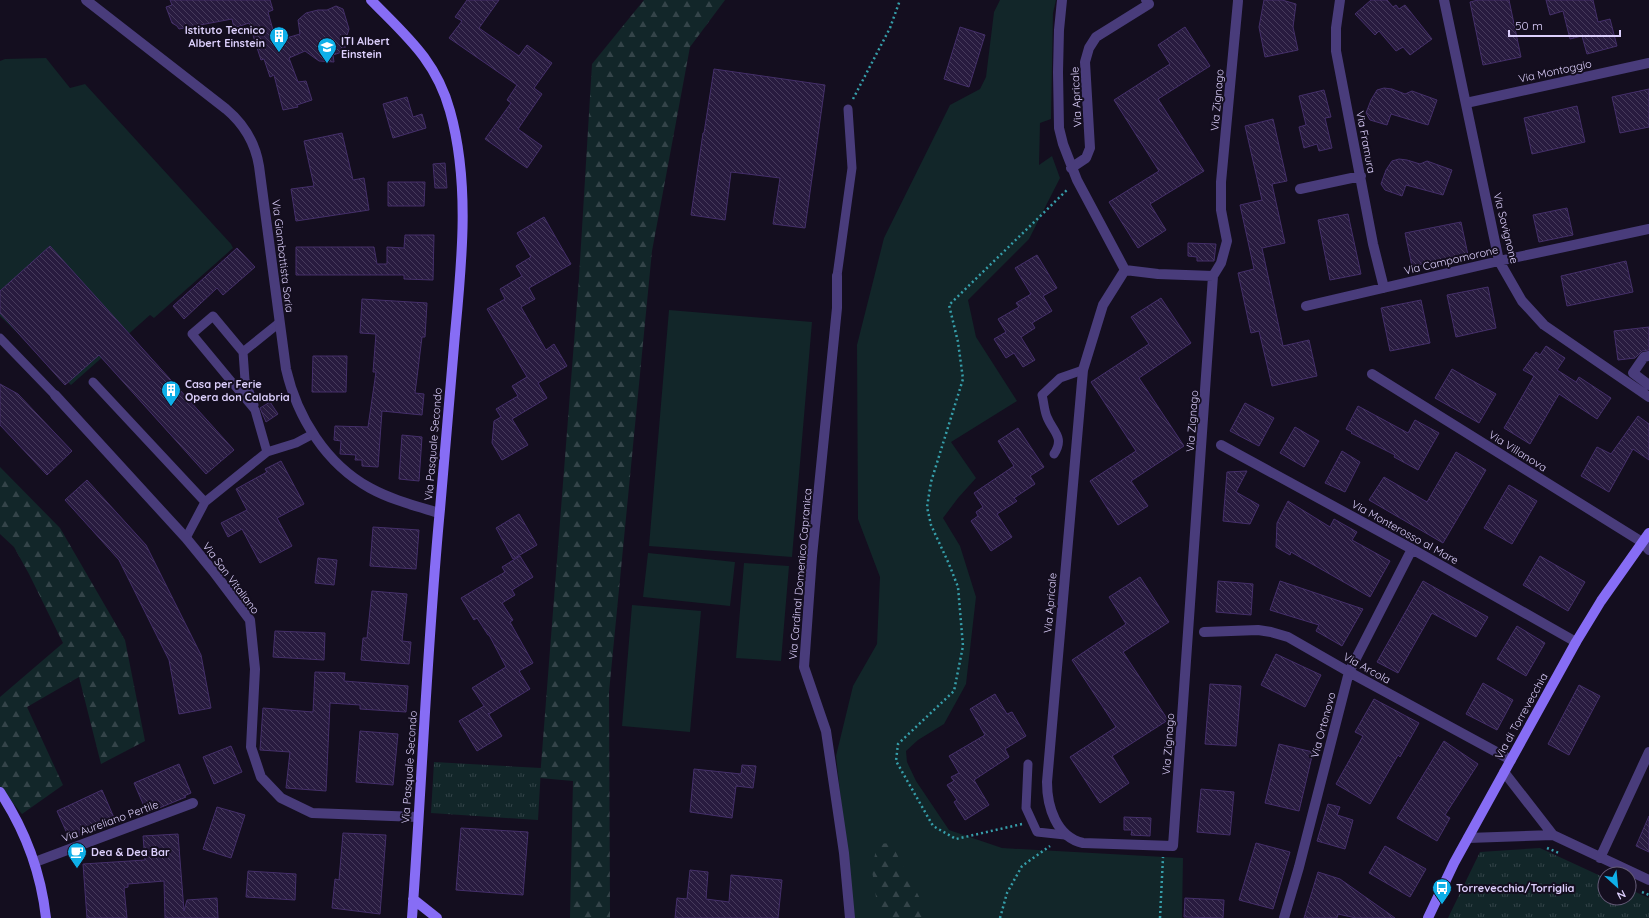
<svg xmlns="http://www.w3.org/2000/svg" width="1649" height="918" viewBox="0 0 1649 918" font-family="Quicksand,sans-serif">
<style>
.grass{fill:#122629}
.forest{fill:url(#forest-firs)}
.park{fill:url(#park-tufts)}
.building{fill:url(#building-back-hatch);stroke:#442f69}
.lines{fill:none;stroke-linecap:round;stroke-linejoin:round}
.path{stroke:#369eaa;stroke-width:2.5;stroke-dasharray:2 3;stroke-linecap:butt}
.lane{stroke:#493c7b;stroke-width:9}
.street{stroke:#493c7b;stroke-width:10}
.secondary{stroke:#876df5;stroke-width:10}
.labels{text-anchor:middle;stroke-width:4;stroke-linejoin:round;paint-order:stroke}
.poi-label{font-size:11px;font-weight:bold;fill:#dccffc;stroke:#140e1f;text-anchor:start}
.street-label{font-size:11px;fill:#dccffc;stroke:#140e1f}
</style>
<defs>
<pattern id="forest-firs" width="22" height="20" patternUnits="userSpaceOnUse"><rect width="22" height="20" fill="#122629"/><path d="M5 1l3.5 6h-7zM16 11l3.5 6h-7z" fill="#344449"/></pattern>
<pattern id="park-tufts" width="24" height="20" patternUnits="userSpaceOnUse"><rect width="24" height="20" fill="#122629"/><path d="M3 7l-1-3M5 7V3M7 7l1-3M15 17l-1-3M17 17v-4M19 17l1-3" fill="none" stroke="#344449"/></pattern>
<pattern id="building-back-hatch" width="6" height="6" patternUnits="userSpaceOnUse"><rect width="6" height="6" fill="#281b3f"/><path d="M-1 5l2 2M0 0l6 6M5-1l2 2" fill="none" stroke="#473b5c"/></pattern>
</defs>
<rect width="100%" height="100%" fill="#140e1f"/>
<!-- grass -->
<path class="grass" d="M1000 0H1056L1053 13 1051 119 1040 123 1039 165 1052 156 1060 178 1029 239 968 300 976 337 1017 401 951 442 976 478 958 498 943 518 960 546 976 597 966 684 944 724 918 740 906 751 907 762 916 781 949 830 1002 848 1183 858 1182 918H854L836 756 853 686 877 644 880 577 858 519 857 345 884 238 950 105 980 89 986 77 994 12Z
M46 58 70 88 85 84 231 244 233 248 154 318 150 315 71 385 0 316V61L5 59Z
M669 310 812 322 792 557 649 546Z
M648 553 735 562 730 606 643 597Z
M744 563 789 566 781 661 736 658Z
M632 605 701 611 690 732 622 726Z"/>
<!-- forest -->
<path class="forest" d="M644 0H725L690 47 652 251 609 692 610 918H570L573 781 540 778 579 278 592 64Z
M0 467 60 528 125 640 145 741 101 764 79 677 27 707 63 785 22 814 0 787V697L63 643 29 574 14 547 0 534Z
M891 843 927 912 933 918H879L872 870 877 844Z"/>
<!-- park -->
<path class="park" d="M434 762 541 768 538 820 431 813Z
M1540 848 1605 878V898H1629V889L1649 898V918H1448L1480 852Z"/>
<!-- building -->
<path class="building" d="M170 0H270L273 10 268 12 276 41 300 34 298 20 306 13 318 10H327L336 6 343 9 349 29 345 42V51L333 55 334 62 319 61 305 51 289 58 298 82 306 81 312 100 297 105 298 107 283 110 274 75 270 77 264 59 261 60 249 23 234 28 232 19 179 29 177 26 172 23 166 7 172 5Z
M467 0H499L479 28 519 56 527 45 552 63 534 88 542 94 518 129 542 146 527 168 485 139 511 103 507 100 517 85 449 38 462 21 455 17Z
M1264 0H1282L1296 4 1293 27 1298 50 1265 57 1259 27Z
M1371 0H1387L1393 7 1396 5 1399 9 1405 5 1432 39 1410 55 1403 47 1396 51 1379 31 1375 35 1355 14Z
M1478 0H1509L1521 57 1483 65 1470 2Z
M1546 0H1593L1598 22 1610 19 1617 46 1587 54 1582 36 1570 39 1563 11 1550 15Z
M960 27 985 35 969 87 944 79Z
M1185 27 1210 66 1158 99 1204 171 1150 204 1166 230 1138 248 1109 202 1159 171 1114 100 1170 64 1158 45Z
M714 69 825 85 805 228 773 224 780 178 731 172 725 220 691 215 703 133H704Z
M1384 88 1392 89 1405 94 1412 91 1437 100 1428 125 1391 114 1387 125 1370 120 1366 113 1371 100 1377 90Z
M1649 89V127L1620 133 1612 97Z
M1324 90 1331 117 1325 118 1332 148 1319 151 1317 144 1304 148 1299 127 1306 125 1299 96Z
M407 97 413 117 422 114 426 128 393 138 383 104Z
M1577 106 1585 142 1532 154 1524 118Z
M1273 119 1287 181 1272 184 1285 243 1262 248 1283 346 1309 340 1317 376 1272 386 1259 331 1251 333 1238 273 1254 269 1240 205 1262 200 1245 126Z
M342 133 353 180 364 178 369 210 296 221 291 189 314 186 304 141Z
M1399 159 1407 160 1420 164 1427 161 1452 170 1443 195 1406 185 1402 196 1385 190 1381 184 1386 170 1392 161Z
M445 163 447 188H435L433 164Z
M388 182H425L424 206H388Z
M1567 208 1573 235 1539 242 1533 215Z
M1348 214 1361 274 1330 280 1318 220Z
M544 217 571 264 529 288 535 299 521 307 546 350 554 344 567 366 538 383 547 398 512 419 528 445 502 460 492 443 494 421 501 417 496 409 518 396 512 386 527 377 487 309 505 299 500 289 522 276 516 266 531 257 517 233Z
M1461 222 1468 255 1412 266 1405 233Z
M405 235H434L433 280 404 279V275H296V247H374L377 264H387V247L404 248Z
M1188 243 1216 244 1214 261H1197V257L1188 256Z
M50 246 234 450 206 474 99 355 65 385 0 313V291Z
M237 248 255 267 223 295 217 288 184 319 173 306Z
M1037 255 1057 288 1043 296 1052 311 1032 323 1035 328 1021 337 1035 360 1023 367 1014 353 1006 358 994 339 1006 332 998 319 1019 307 1016 303 1031 294 1015 268Z
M1626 261 1633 292 1567 306 1561 276Z
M1488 287 1496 328 1456 337 1447 295Z
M1161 298 1191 343 1139 378 1184 446 1131 481 1148 506 1118 525 1090 481 1136 451 1091 382 1149 344 1131 317Z
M362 299 427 303 425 337H422L415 393 424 394 422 415 382 411 378 467 362 466V460H355L356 455 340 454 341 441 334 440 335 426 368 427 376 372H373L376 334 360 333Z
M1421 300 1430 343 1390 351 1381 308Z
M1649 327V350L1642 351 1635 358 1618 360 1614 331Z
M1546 346 1565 358 1557 370 1576 382 1579 377 1611 398 1597 419 1559 394 1530 444 1504 428 1534 376 1523 370 1536 352 1540 355Z
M313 356H347L346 392H312Z
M1452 369 1496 394 1479 423 1435 398Z
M0 384 18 394 72 451 47 475 0 425Z
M270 402 278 414 266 422 260 408Z
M1245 403 1274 418 1259 446 1230 431Z
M1358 406 1408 433 1415 420 1439 433 1418 470 1394 457 1395 455 1351 433 1352 432 1346 429Z
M1638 416 1649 424V460L1633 449 1609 492 1581 476 1597 447 1611 454Z
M1295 427 1319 441 1304 467 1280 453Z
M1018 428 1044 467 1030 476 1035 484 1014 498 1017 501 997 514 1012 537 991 551 971 521 978 516 976 512 983 507 974 493 1014 466 998 441Z
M402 435 422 437 419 481 399 479Z
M1342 451 1360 462 1345 492 1325 483Z
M1456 452 1486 470 1443 543 1369 500 1384 477 1427 502Z
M281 461 304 504 277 518 292 546 260 563 242 529 228 537 221 523 247 510 236 489 267 472 265 469Z
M1247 471 1236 492 1259 505 1250 524 1223 521 1227 472Z
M87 480 146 545 201 655 211 708 179 714 169 660 119 560 65 500Z
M1509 485 1537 501 1512 544 1484 528Z
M1288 501 1330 527 1334 519 1357 532 1352 540 1390 561 1370 597 1291 552 1290 555 1276 547 1277 523Z
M519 514 537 545 513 559 496 528Z
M373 527 419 530 416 569 370 566Z
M520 556 533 577 512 590 515 595 502 603 513 620 510 622 533 663 519 671 530 689 489 714 488 713 502 736 477 751 459 721 484 706 472 688 506 667 489 635H488L477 618 474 620 461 598 505 572 502 567Z
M1540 556 1585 582 1568 611 1523 585Z
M318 558 337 560 334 585 315 583Z
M1140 577 1169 622 1123 652 1168 720 1112 756 1129 783 1100 803 1070 757 1116 727 1072 660 1126 624 1109 597Z
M1218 581 1253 584 1251 615 1216 612Z
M1280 581 1363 609 1342 646 1316 631 1319 625 1270 610Z
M1423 581 1488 617 1476 637 1432 613 1398 673 1377 662Z
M372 591 407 594 402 641 411 642 409 664 361 660 363 638H367Z
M1517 626 1545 643 1526 676 1497 659Z
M275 631 325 633 324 660 273 657Z
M1276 654 1321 675 1305 707 1261 685Z
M315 672 345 673 344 681 408 686 406 712 360 709V705L330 703 326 791 286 788 290 752 260 750 263 708 313 712Z
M1483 683 1513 700 1497 730 1466 714Z
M1210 684 1241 686 1236 746 1205 744Z
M1579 685 1600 696 1569 755 1548 744Z
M995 694 1007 714 1012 712 1026 736 1005 749 1009 757 974 780 989 805 965 820 954 802 957 800 947 785 954 781 951 777 959 773 949 756 985 735 970 709Z
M1374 699 1419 723 1400 757 1398 755 1370 804 1336 784 1363 736 1355 732Z
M360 731 398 734 393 785 356 782Z
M1444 741 1478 764 1445 815 1450 818 1437 841 1397 818Z
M1279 744 1313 752 1299 811 1265 803Z
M231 746 242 772 214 784 203 757Z
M179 764 191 793 184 796 186 797 147 813 134 783Z
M742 765 756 766 753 788 736 786 732 818 690 812 694 769 741 774Z
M1201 789 1234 792 1230 835 1197 832Z
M102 790 115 820 70 840 57 811Z
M1328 804 1340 807 1337 815 1353 820 1345 849 1317 841Z
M217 807 245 815 231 858 203 849Z
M1649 816V852L1636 846Z
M1124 817 1151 818 1150 836 1131 835 1132 830H1124Z
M461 828 528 832 523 895 456 890Z
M343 833 386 835 380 914 332 908 335 879 339 880Z
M178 834 184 911 187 900 217 898 218 918H165L164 881 128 884V887L124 888 127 918H87L83 864 145 860 143 836Z
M1256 843 1290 852 1273 909 1239 900Z
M1385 846 1426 869 1410 897 1369 873Z
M690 870 708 872 706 899 729 902 731 875 782 880 778 918H675L677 898 687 899Z
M248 871 296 874 295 900 246 897Z
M1318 872 1340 879 1395 918H1356L1338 914 1337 918H1304Z
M1185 898 1224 900 1223 918 1184 917Z"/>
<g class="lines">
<!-- path -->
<path class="path" d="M853 99 890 28 900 0
M1022 824 956 839 933 826 896 761 898 744 954 691 963 646 958 587 949 564 931 525 927 507 931 482 963 379 958 342 949 305 1068 189
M1547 848 1559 853
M1642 892 1649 895
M1000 918 1007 893 1022 866 1050 846
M1160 918 1163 857"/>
<!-- lane -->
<path class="lane" d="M837 276 852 168 848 109
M0 338 55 395
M243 352 245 380 254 405
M93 382 205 502
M267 452 255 410 192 334 213 316 243 352 279 323
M1054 454C1065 437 1053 432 1047 417 1044 410 1044 402 1042 395L1060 378 1083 370
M186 538 205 502 267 452 296 443 313 434
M1028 764 1026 808 1037 832 1065 835"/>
<!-- street -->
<path class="street" d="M86 0 226 109C244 124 255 142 259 166L286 369C297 417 326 464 370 488 392 500 416 506 439 513
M1062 0 1059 30 1058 72 1059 128 1063 144 1077 180 1125 270
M1340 0 1336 28V51L1373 244 1384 288
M1444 0 1499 261 1522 301 1544 325 1649 397
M1466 103 1649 63
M1071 168 1086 158 1090 148 1085 62 1089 48 1096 37 1149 4 1146 0
M1300 189 1361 176
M1125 270 1103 305 1083 370 1047 782C1047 806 1056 837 1083 843L1173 846 1213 276 1221 263 1227 241 1221 210V182L1238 1
M1125 270 1158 274 1213 276
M837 276V308L812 556 804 667 826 731 844 853 850 918
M1306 306 1499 261 1649 229
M1649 356 1644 357 1633 373 1649 385
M1372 374 1642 542 1649 550
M55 395 186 538 213 571 250 620 255 669 251 747 261 777 281 798 312 813 418 817
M1221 445 1412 549 1576 642
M1204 632 1258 630 1271 632 1288 637 1349 672 1511 760
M1504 772 1553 835
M1468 838 1553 835 1649 880
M1600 858 1649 752
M35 862 193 803
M1284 918 1299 867 1349 672 1412 549"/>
<!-- secondary -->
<path class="secondary" d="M371 0C406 36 436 60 450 111 470 182 462 261 455 334 450 392 445 451 440 509 427 645 422 782 412 918
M0 792C25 830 41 873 46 918
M413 899 437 918
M1428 918 1454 863 1576 642 1601 601 1649 533"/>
</g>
<!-- icons -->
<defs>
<g id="building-pin" transform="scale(1)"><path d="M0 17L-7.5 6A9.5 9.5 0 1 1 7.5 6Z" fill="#0fafe8" stroke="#140e1f"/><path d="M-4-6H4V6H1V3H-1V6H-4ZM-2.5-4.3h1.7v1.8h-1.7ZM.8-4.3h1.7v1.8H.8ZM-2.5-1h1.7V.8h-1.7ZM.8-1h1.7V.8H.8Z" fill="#fff"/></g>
<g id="school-pin" transform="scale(1)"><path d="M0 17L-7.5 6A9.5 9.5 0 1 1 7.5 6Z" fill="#0fafe8" stroke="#140e1f"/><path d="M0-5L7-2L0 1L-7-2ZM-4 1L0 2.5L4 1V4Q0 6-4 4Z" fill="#fff"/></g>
<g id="cafe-pin" transform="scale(1)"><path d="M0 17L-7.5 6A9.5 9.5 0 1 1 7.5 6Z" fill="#0fafe8" stroke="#140e1f"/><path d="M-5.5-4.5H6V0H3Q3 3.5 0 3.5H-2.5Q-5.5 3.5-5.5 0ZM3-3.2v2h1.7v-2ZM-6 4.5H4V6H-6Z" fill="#fff"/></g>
<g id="bus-pin" transform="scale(1)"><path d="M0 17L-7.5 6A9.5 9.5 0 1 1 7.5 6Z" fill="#0fafe8" stroke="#140e1f"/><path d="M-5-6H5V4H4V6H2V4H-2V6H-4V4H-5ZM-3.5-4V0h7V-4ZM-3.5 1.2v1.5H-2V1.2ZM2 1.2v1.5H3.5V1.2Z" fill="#fff"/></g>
</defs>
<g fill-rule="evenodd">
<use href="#building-pin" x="279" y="36"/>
<use href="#school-pin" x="327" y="47"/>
<use href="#building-pin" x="171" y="390"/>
<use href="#cafe-pin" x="77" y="852"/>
<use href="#bus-pin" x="1442" y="888"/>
</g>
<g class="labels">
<!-- poi labels -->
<g class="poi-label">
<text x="265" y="34" text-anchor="end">Istituto Tecnico<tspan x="265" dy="13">Albert Einstein</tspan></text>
<text x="341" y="45">ITI Albert<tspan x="341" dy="13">Einstein</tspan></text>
<text x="185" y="388">Casa per Ferie<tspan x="185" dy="13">Opera don Calabria</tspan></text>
<text x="91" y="856">Dea &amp; Dea Bar</text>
<text x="1456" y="892">Torrevecchia/Torriglia</text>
</g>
<!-- street labels -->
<g class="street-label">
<text transform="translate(1555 71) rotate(-12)" y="4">Via Montoggio</text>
<text transform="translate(1076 97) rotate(-93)" y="4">Via Apricale</text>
<text transform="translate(1217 100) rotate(-85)" y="4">Via Zignago</text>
<text transform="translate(1366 142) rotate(79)" y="4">Via Framura</text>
<text transform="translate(1506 228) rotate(76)" y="4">Via Savignone</text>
<text transform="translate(283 256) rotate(83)" y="4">Via Giambattista Soria</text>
<text transform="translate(1451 260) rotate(-13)" y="4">Via Campomorone</text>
<text transform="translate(1192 421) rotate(-86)" y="4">Via Zignago</text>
<text transform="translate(433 444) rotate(-85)" y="4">Via Pasquale Secondo</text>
<text transform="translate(1518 451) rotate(32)" y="4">Via Villanova</text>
<text transform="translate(1405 532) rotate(29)" y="4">Via Monterosso al Mare</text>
<text transform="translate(800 574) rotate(-85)" y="4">Via Cardinal Domenico Capranica</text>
<text transform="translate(231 578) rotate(53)" y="4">Via San Vitaliano</text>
<text transform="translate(1050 603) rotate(-85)" y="4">Via Apricale</text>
<text transform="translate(1367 668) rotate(29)" y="4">Via Arcola</text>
<text transform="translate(1521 716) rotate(-61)" y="4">Via di Torrevecchia</text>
<text transform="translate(1323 725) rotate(-75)" y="4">Via Ortonovo</text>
<text transform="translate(1168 744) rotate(-86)" y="4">Via Zignago</text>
<text transform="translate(409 767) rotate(-86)" y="4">Via Pasquale Secondo</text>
<text transform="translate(110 821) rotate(-20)" y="4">Via Aureliano Pertile</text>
</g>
</g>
<!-- north arrow -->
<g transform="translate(1617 886) rotate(153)"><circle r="19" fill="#140e1f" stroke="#645b77"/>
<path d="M0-3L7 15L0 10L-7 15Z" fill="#0fafe8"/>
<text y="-6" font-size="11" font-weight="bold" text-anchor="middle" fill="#dccffc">N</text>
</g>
<!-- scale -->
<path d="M1509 30v6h111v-6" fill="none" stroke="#dccffc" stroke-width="2"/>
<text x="1515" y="30" font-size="12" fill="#dccffc" stroke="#140e1f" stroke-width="3" paint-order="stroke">50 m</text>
</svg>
